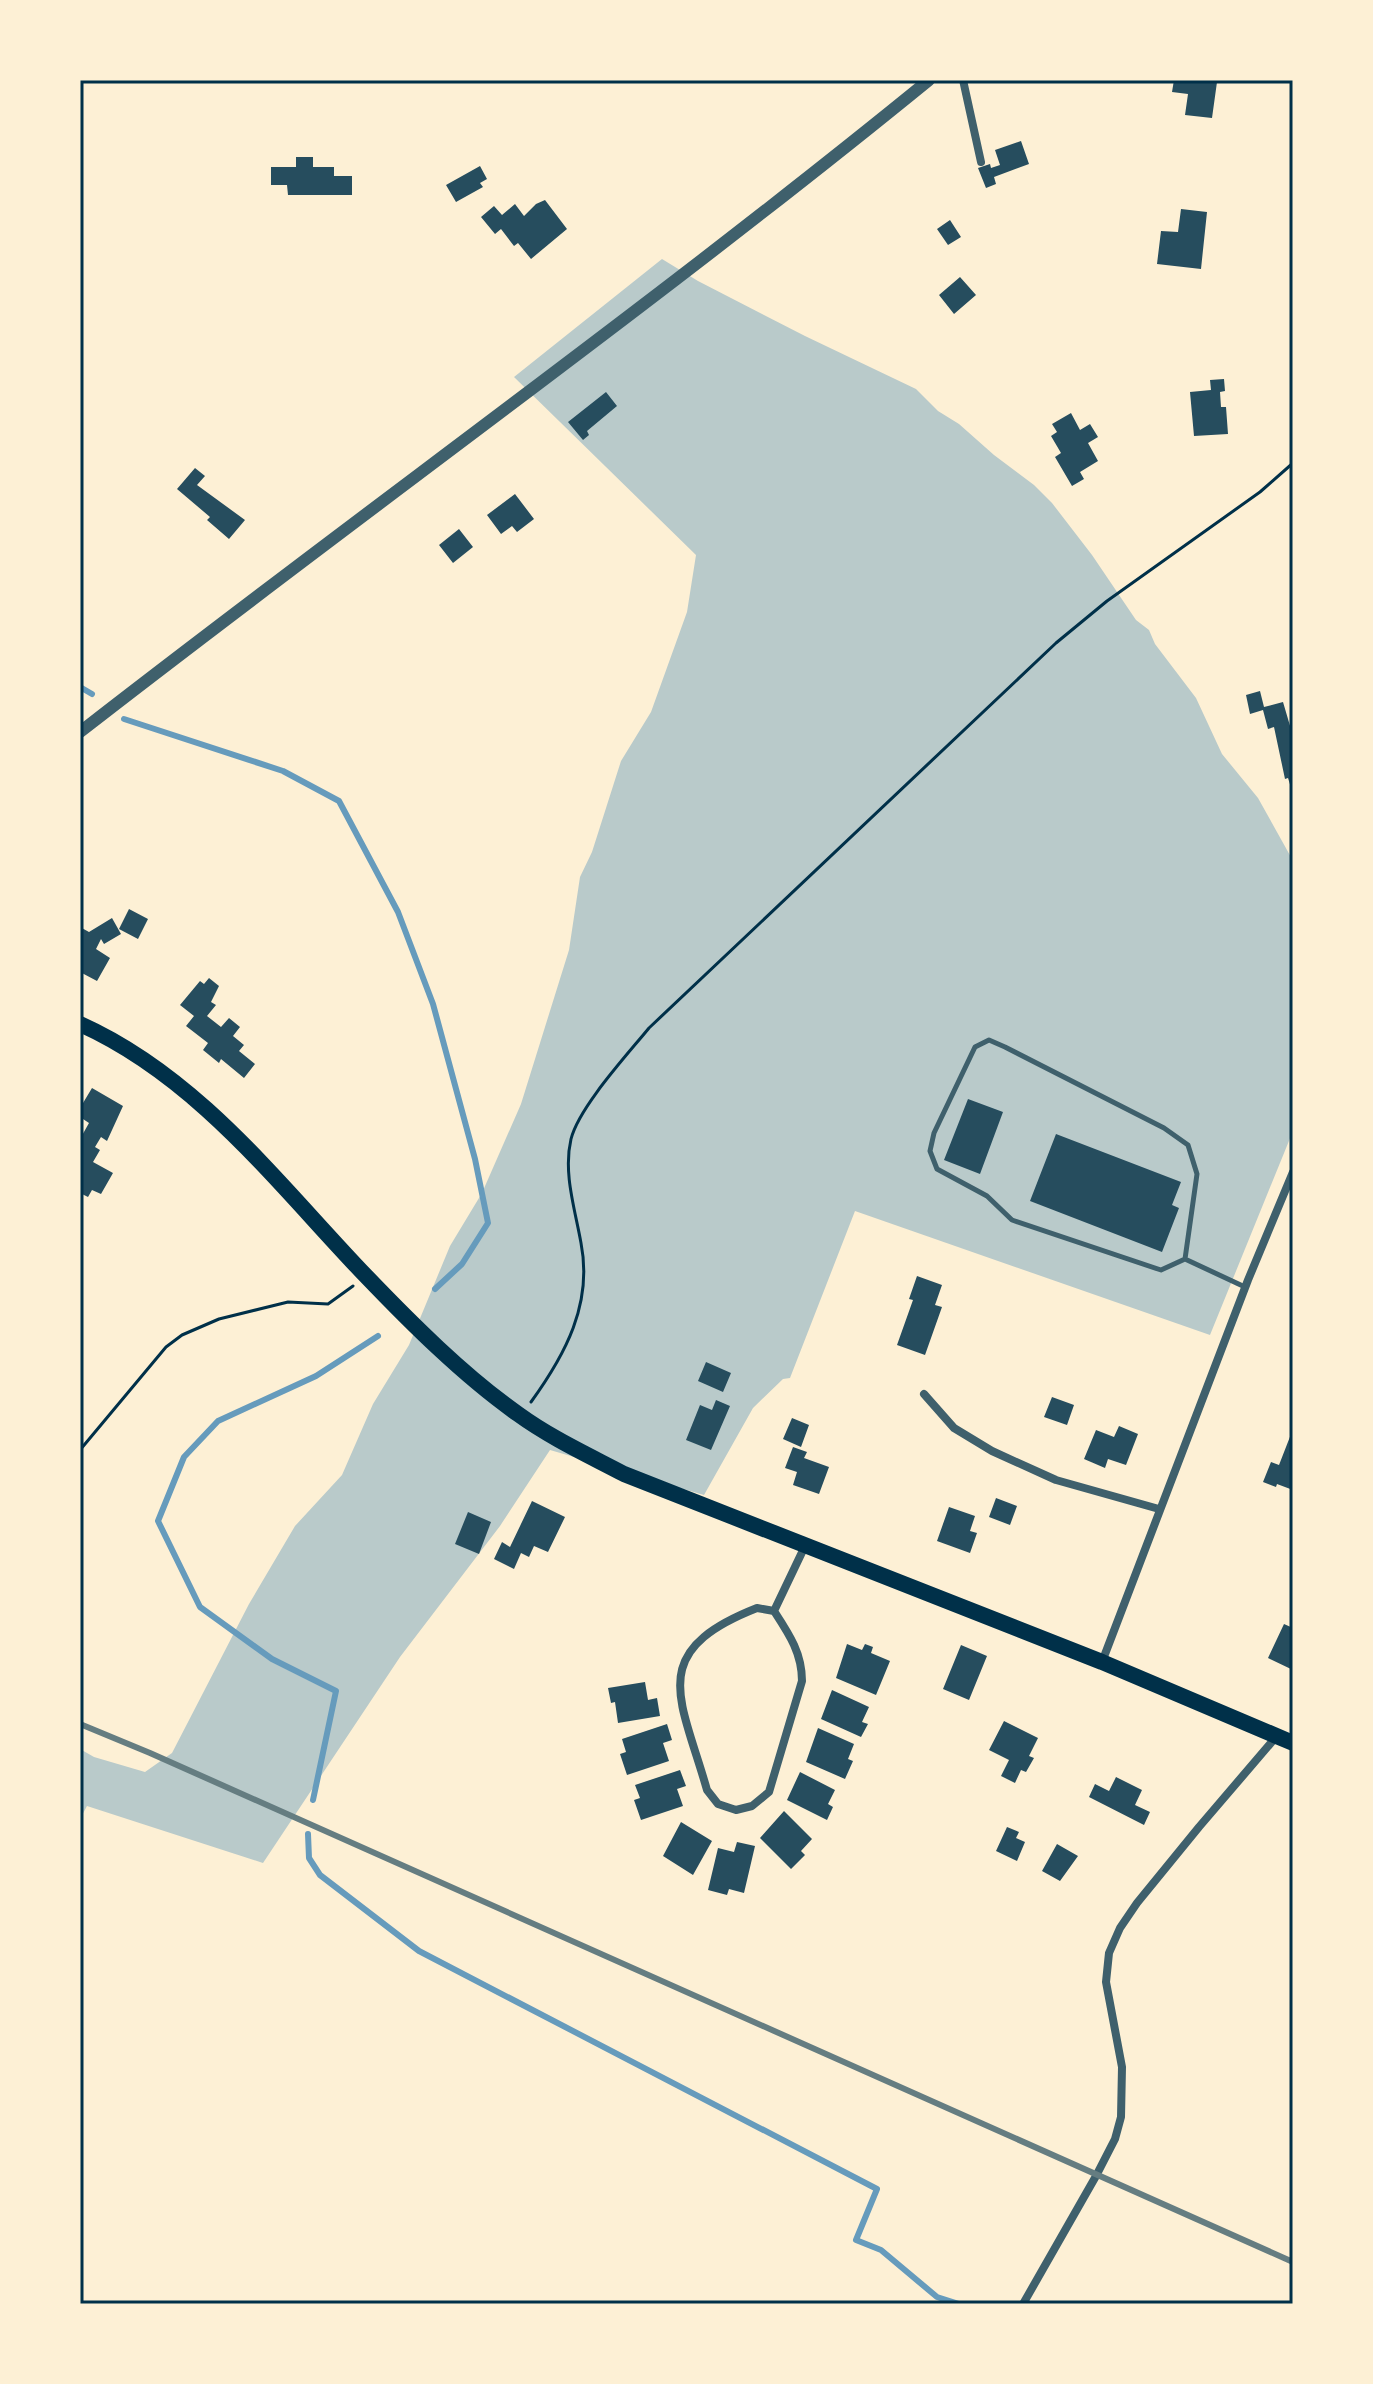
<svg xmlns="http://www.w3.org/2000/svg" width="1373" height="2384" viewBox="0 0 1373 2384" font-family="Poppins,sans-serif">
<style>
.green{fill:#b9caca}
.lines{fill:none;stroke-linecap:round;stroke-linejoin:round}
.stream{stroke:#669bbc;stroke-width:6}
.building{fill:#264d5e}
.path{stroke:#003049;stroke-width:3}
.service{stroke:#3f606c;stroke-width:5}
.minor{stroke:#3f606c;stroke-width:8}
.tertiary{stroke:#3f606c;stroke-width:12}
.primary{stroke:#003049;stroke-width:16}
.rail{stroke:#657d81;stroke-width:6}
.neatline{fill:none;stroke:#003049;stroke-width:3}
</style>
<rect width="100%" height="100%" fill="#fdf0d5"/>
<!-- green -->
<path class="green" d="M662 259 698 281 805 336 916 389 938 411 959 424 994 455 1034 485 1052 503 1092 555 1136 620 1149 630 1155 644 1196 698 1222 754 1258 798 1292 859 1293 1131 1210 1335 855 1211 790 1378 783 1379 753 1408 704 1495 550 1450 500 1526 400 1657 263 1863 87 1806 80 1819V1749L94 1757 145 1772 172 1753 249 1604 295 1526 342 1475 373 1404 409 1345 450 1246 482 1193 521 1104 569 950 580 877 592 852 621 761 651 712 687 612 696 555 514 377Z"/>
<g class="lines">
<!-- stream -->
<path class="stream" d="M80 687 92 694
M124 719 283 771 339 801 398 912 433 1004 475 1159 488 1223 462 1264 435 1289
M313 1800 336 1691 272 1659 200 1607 158 1521 184 1457 218 1421 316 1376 378 1336
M308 1834 309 1858 320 1875 419 1951 877 2189 856 2240 881 2250 937 2297 959 2304"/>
</g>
<!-- building -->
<path class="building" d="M1174 80 1217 82 1212 118 1185 115 1188 94 1172 92Z
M1021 141 1029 164 994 177 996 184 986 188 978 168 990 164 991 168 1000 165 995 150Z
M296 157H313V167H334V176H352V195H288L287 185H271V167H296Z
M480 166 487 179 480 183 483 187 456 202 446 185Z
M545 200 567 229 531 259 518 243 514 246 501 229 495 234 481 217 494 206 502 215 515 204 524 216 536 204Z
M1181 209 1207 212 1201 269 1157 264 1161 231 1178 232Z
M950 220 961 237 948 245 937 229Z
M960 277 976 295 954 314 939 295Z
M1224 379 1225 391 1220 392 1221 407H1226L1228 434 1194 436 1190 392 1211 390 1210 380Z
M606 392 617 406 587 431 589 435 583 440 568 422Z
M1071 413 1080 430 1090 424 1098 437 1088 443 1098 461 1080 472 1084 479 1072 486 1055 457 1061 453 1051 436 1057 432 1052 424Z
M195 468 205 476 197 485 245 520 229 539 207 520 210 517 177 489Z
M515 494 534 519 517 532 512 526 501 534 487 515Z
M459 529 473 547 453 563 439 545Z
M1260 691 1264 707 1283 702 1293 736V794L1288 778 1285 779 1274 727 1268 729 1263 710 1250 714 1246 695Z
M129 909 148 919 138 939 119 929Z
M112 918 121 934 104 944 101 939 96 949 110 958 97 981 80 972 82 946 80 927 89 932Z
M209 978 219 986 211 1002 216 1005 207 1016 221 1027 229 1018 240 1027 233 1036 244 1045 239 1051 255 1064 244 1078 221 1059 219 1063 203 1050 208 1043 186 1026 194 1016 180 1005 200 981 204 984Z
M92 1088 123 1106 107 1141 101 1137 95 1147 100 1150 93 1162 113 1173 101 1194 92 1190 88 1197 80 1193V1139L89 1123 80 1117V1108Z
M968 1099 1003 1112 980 1174 944 1160Z
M1056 1134 1181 1182 1172 1205 1179 1208 1162 1252 1030 1201Z
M917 1276 942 1285 935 1305 942 1307 925 1355 897 1345 913 1300 909 1299Z
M706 1362 731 1373 723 1392 698 1381Z
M1052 1397 1074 1405 1067 1425 1044 1417Z
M716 1400 730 1406 711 1450 686 1440 700 1405 712 1410Z
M792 1418 809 1425 801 1447 783 1439Z
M1119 1426 1138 1434 1126 1465 1108 1459 1105 1468 1084 1459 1096 1430 1114 1437Z
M1293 1429V1490L1277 1484 1276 1487 1263 1482 1271 1462 1279 1465Z
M793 1447 807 1452 804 1458 829 1467 819 1494 793 1485 797 1472 785 1468Z
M996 1498 1017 1506 1010 1525 989 1517Z
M532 1501 565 1517 548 1552 534 1546 529 1557 521 1553 514 1569 494 1559 502 1542 510 1547Z
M949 1507 975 1516 970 1531 977 1533 970 1553 937 1541Z
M468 1512 491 1522 479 1554 455 1544Z
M1284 1624 1293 1628V1670L1268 1658Z
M847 1644 862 1650 865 1644 873 1647 871 1653 890 1661 876 1695 836 1678Z
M961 1645 987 1656 969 1700 943 1689Z
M645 1682 648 1700 657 1698 660 1716 618 1723 615 1702 611 1703 608 1688Z
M832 1690 869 1707 862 1722 868 1724 861 1737 821 1719Z
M1004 1721 1038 1738 1029 1756 1034 1758 1026 1772 1021 1770 1015 1783 1001 1776 1009 1760 989 1750Z
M667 1724 672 1740 663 1743 669 1761 627 1775 620 1754 626 1752 622 1739Z
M818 1728 854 1744 848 1759 853 1761 845 1779 806 1762Z
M680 1770 686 1786 677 1789 683 1806 641 1820 634 1800 640 1798 635 1785Z
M800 1772 835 1790 828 1804 833 1807 827 1820 787 1800Z
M1116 1777 1142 1790 1135 1805 1150 1812 1144 1825 1089 1797 1095 1784 1109 1791Z
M784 1811 812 1839 801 1851 805 1855 791 1869 760 1838Z
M681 1822 712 1841 693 1875 663 1856Z
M1007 1827 1019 1832 1016 1838 1025 1842 1017 1861 996 1851Z
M737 1842 755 1846 744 1893 729 1889 727 1895 708 1890 718 1848 734 1852Z
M1057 1844 1078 1856 1060 1881 1042 1871Z"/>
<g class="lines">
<!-- path -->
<path class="path" d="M531 1402C565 1355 593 1304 581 1243 575 1209 563 1173 571 1139 579 1107 627 1055 649 1028L1056 643 1107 601 1260 492 1293 463
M80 1450 166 1347 182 1335 219 1319 288 1302 328 1304 353 1286"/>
<!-- service -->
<path class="service" d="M1185 1259 1161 1270 1012 1220 987 1196 937 1169 930 1151 934 1133 975 1047 989 1040 1005 1047 1164 1128 1188 1145 1197 1174 1185 1259 1245 1287"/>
<!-- minor -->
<path class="minor" d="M963 80 981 162
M924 1394 954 1428 992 1451 1056 1480 1159 1509
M757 1608 774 1611C789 1634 802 1653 802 1681L769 1792 752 1806 736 1810 718 1804 707 1790C681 1698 645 1652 757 1608Z
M774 1611 805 1546
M1102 1662 1248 1280 1293 1172
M1023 2304 1096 2176 1115 2139 1121 2117 1122 2067 1106 1982 1109 1953 1120 1928 1137 1903 1199 1827 1276 1737"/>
<!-- tertiary -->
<path class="tertiary" d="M80 732C361 513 652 306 929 80"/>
<!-- primary -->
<path class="primary" d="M80 1024C198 1077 278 1184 365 1275 411 1323 464 1376 518 1414 551 1438 588 1455 624 1474L1102 1662 1293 1743"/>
<!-- rail -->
<path class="rail" d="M80 1724 150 1753 1293 2262"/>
</g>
<!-- border -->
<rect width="1373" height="2384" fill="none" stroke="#fdf0d5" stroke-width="164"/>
<rect x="82" y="82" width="1209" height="2220" class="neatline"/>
</svg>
